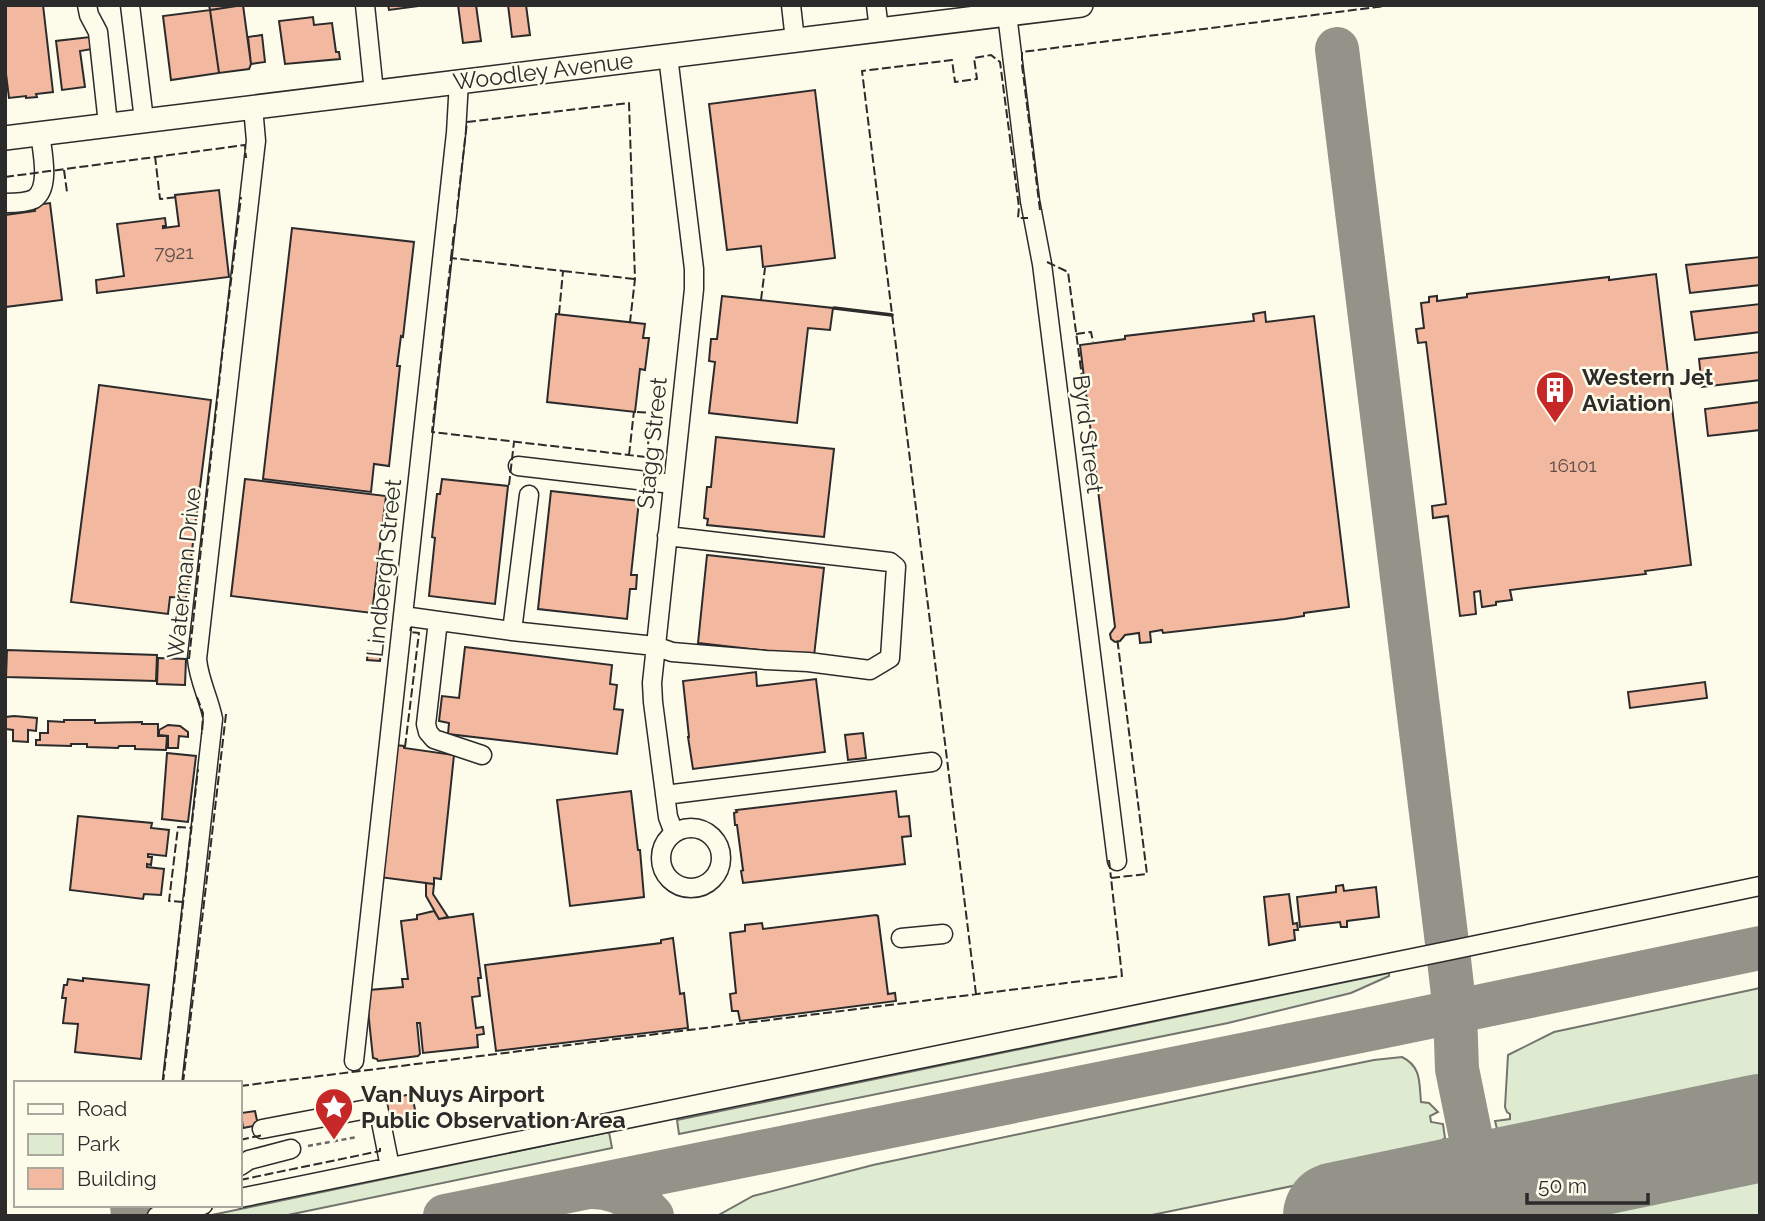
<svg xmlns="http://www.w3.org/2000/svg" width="1765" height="1221" viewBox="0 0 1765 1221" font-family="Raleway,sans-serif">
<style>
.green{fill:#deebd1;stroke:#74746e;stroke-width:2}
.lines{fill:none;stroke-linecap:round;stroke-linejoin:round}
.taxiway{stroke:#94938a;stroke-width:44}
.runway{stroke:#94938a;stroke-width:108}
.building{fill:#f2b8a0;stroke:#2b2b2b;stroke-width:2}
.minor-casing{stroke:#2b2b2b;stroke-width:21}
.major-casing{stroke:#2b2b2b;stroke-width:26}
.path{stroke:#6a6964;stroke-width:2.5;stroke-dasharray:5 3.5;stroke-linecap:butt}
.minor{stroke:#fdfbea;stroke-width:18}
.major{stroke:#fdfbea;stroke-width:23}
.fence{stroke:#2b2b2b;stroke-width:2;stroke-dasharray:9 3.5;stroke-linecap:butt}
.wall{stroke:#2b2b2b;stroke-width:3.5}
.labels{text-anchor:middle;stroke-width:5;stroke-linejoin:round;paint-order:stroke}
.number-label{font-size:19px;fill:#5d4e48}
.street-label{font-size:23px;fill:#2b2b2b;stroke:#fdfbea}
.poi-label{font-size:23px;font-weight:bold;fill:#2b2b2b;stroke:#fdfbea;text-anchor:start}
</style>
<rect width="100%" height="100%" fill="#fdfbea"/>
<!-- green -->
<path class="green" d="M1389 973V976L1351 993 1228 1023 679 1134 677 1120Z
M1760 988V1092L1522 1141 1518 1131 1513 1130 1498 1133 1495 1121 1510 1119V1114L1507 1112 1505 1107 1508 1055 1554 1032Z
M1402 1057C1422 1067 1419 1083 1421 1102L1429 1103 1438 1112 1430 1116 1431 1122 1443 1124 1445 1138 1428 1149V1158L1147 1216H717L753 1196 873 1165 1246 1086 1374 1060Z
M609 1132 612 1148 283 1216H207Z
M1760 1166V1216H1516V1215Z"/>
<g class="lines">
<!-- taxiway -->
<path class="taxiway" d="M1337 49 1448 951 1455 1012 1457 1069 1487 1216
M1472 1141C1492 1178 1512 1173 1550 1173
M589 1187C614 1186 636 1198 652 1216
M1409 1201C1444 1189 1471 1185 1472 1141
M132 1205 133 1216
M445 1216 1400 1023 1760 948"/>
<!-- runway -->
<path class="runway" d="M1337 1216 1760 1128"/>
</g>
<!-- building -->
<path class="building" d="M5 5H43L53 92 36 94 37 97 26 98V96L9 98 5 66Z
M209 5H243L210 10Z
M243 5 251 64 249 69 219 73 210 10Z
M388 5H426L389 10Z
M458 5H476L481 41 463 43Z
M508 5H526L530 35 512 37Z
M210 10 219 73 171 80 163 16Z
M313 17 314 25 332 23 336 52H339L340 59 285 64 279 21Z
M262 35 265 62 251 64 248 37Z
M90 37 92 49 80 51 85 87 62 90 56 41Z
M815 90 835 258 763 267 761 246 727 250 709 104Z
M219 190 229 277 97 293 96 280 124 276 117 224 165 218 166 226H163V228L179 226 175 195Z
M50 203 62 300 5 307V215L35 211 34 205Z
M292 228 414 242 403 337 401 336 397 366H400L389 466 374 464 371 492 263 479Z
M1760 257V285L1690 293 1686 265Z
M1656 274 1691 565 1645 571 1646 574 1510 590 1512 600 1496 602V605L1482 607 1480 591 1474 592 1476 614 1460 616 1448 516 1433 518 1432 506 1446 504 1426 342 1418 343 1416 329 1424 328 1421 303 1429 302V297L1437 296V301L1467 297V294L1609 277V280Z
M722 296 833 308 830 330 808 328 797 423 709 413 715 362 709 361 711 339H717Z
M1760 304V332L1695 340 1691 312Z
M1265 312 1266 322 1314 316 1349 607 1304 613V616L1285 619 1163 633 1162 630 1150 632 1151 642 1140 643 1139 633 1125 635 1120 641 1115 642 1111 639 1110 634 1115 627 1080 345 1125 339V336L1254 321 1253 314Z
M556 314 645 324 643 338H649L645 370 640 369 635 412 547 402Z
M1760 352V380L1702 387 1699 359Z
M99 385 211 400 186 598 170 597 168 614 71 602Z
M1760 402V430L1708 436 1705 409Z
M716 437 834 449 824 537 707 525 708 519 704 518 707 487H711Z
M245 479 386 496 372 613 231 596Z
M442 479 508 486 495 604 429 596 435 538 432 537 437 494H440Z
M551 491 639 501 631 575H637L636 589H630L627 619 538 609Z
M707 555 824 568 814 656 698 643Z
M465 647 612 665 610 684 617 685 614 709 623 710 617 754 448 734 449 723 439 721 442 696 459 698Z
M7 650 157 655 156 681 6 677Z
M368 651 381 653 380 661 367 660Z
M158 658 186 659 185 685 157 684Z
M756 672 757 686 816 679 825 752 693 769 688 737H689L683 681Z
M1705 682 1707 698 1630 708 1628 692Z
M14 716 37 718 36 731 28 730V742L13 741V730L5 729 6 717Z
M64 720H95V723L142 722V724H158V736H167L166 750 135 749V746H119L118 748 87 747V744H71V746L36 745V740H40V733H48V721L64 722Z
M168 725 180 726 188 732V737L179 736 178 748H168V736L159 735V730Z
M863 733 866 758 848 760 845 735Z
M395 745 404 746V748L454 755 441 879 434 878V884L379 877Z
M167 753 196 756 188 822 162 819Z
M631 791 638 850H640L644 897 570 906 557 800Z
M896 791 899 817 909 816 911 836 902 837 905 864 743 883 741 871 744 870H743L737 825H735L734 813 737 812 736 810Z
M78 816 152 823 151 828 169 830 166 856 148 854V857H152L151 865 147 864V867L164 869 161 895 144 894 143 899 70 890Z
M426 883 434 884 433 894 448 917 439 919 426 896Z
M1343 885 1344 891 1376 887 1379 917 1347 921V927H1341L1340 922 1300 927 1297 897 1336 892V886Z
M1289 894 1293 924 1297 923 1298 930H1294L1295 940 1269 945 1264 897Z
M434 911 439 919 473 914 481 978H478L480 996 472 997 476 1028 483 1027 484 1034 477 1035 478 1047 423 1053 420 1023H417L420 1054 418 1056 378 1061 377 1059 373 1058 367 1001 369 990 403 987 402 979H408L401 921 417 919V915Z
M876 915 878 916 888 994 895 993 896 1001 740 1021 738 1011H732L730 994 736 993 730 933 745 931V925L762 923 763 929Z
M673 938 680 994 684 993 688 1028 496 1051 485 965 661 943V940Z
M83 978 149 985 141 1059 75 1052 78 1024 63 1023 66 998H62L64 985H67L68 979 83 981Z
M412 1094 416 1115 390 1120 386 1099Z
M255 1111 258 1125 243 1128 241 1113Z"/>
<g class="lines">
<!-- minor casing -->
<g class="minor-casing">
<path id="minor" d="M87 5 89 15 98 32 108 124
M130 5 144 120
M365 5 374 92
M791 5 795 40
M876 5 879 30
M1007 14 1030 201 1042 264 1117 861
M668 56 694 269V289L652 683 653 702 668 817 674 833
M5 203C13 203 26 203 34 199 51 188 42 151 40 133
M518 466 672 484
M529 495 512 631 655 646 672 652 766 660 808 662 870 670 890 658 896 567 890 562 667 536
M403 616 512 631
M438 621 426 724 428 732 434 739 482 755
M665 795 932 762
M661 858a30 30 0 1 1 60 0a30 30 0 1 1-60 0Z
M901 938 943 934
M354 1061 456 133 459 81
M172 1083 213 719C209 698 199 681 197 659L255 149 256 141 253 107
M262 1129 378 1107 390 1167
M240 1166 249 1160 291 1149
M240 1198 1452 950 1760 886
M157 1216 203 1205"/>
</g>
<!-- major casing -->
<g class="major-casing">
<path id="major" d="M5 138 1081 5"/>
</g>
<!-- path -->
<path class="path" d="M308 1146 357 1137"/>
<!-- minor -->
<use href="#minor" class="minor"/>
<!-- major -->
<use href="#major" class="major"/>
<!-- fence -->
<path class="fence" d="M155 156 160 199 178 197
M64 170 67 192
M5 177 245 145 246 158
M457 209 467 122 629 103 635 279 630 322
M1040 210 1022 65V52L1393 5
M451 258 455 223
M1047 262 1068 272 1088 422
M563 271 635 279
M761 300 765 268
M559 314 563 271 451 258 432 432 646 457
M1076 334 1091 332 1093 342
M637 412 652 413 641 500
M629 455 634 411
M509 485 514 442
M189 659 222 356 241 197
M197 697 203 713 202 734
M405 747 419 633 410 632 411 627
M1109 860 1111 878
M183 902 169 901 178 827 191 828
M976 994 862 71 952 60 955 82 977 79 974 58 991 55 1000 62 1019 207 1018 218H1028
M163 1083 198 769
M183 1083 226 714
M240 1086 1122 976 1111 878 1147 874 1117 637
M240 1140 263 1135
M240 1180 380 1151V1148"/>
<!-- wall -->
<path class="wall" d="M834 308 892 315"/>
</g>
<!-- icons -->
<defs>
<g id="building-pin" transform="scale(2.0125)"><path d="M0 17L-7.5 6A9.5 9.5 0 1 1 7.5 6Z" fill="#c62828" stroke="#fdfbea"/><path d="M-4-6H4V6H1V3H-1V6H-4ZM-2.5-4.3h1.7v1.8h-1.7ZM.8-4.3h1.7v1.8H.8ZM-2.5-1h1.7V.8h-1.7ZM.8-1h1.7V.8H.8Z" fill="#fff"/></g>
<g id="sight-pin" transform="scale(2.0125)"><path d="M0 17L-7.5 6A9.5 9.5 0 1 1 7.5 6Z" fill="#c62828" stroke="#fdfbea"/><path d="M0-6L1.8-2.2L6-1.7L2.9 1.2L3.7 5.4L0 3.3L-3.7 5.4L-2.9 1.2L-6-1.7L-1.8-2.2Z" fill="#fff"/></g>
</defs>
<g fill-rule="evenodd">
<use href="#building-pin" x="1555" y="390"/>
<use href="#sight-pin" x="334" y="1107"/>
</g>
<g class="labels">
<!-- number labels -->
<g class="number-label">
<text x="174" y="259">7921</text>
<text x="1573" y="472">16101</text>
</g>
<!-- street labels -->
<g class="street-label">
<text transform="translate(543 71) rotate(-7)" y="8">Woodley Avenue</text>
<text transform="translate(1088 434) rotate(83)" y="8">Byrd Street</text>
<text transform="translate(652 443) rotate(-84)" y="8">Stagg Street</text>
<text transform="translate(384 568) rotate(-84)" y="8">Lindbergh Street</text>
<text transform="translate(184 573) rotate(-84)" y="8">Waterman Drive</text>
</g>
<!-- poi labels -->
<g class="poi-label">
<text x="1582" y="385">Western Jet<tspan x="1582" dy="26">Aviation</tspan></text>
<text x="361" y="1102">Van Nuys Airport<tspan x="361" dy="26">Public Observation Area</tspan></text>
</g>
</g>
<!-- border -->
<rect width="1765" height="1221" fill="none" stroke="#2b2b2b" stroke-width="14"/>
<!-- legend -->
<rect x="14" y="1081" width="228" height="126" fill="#fdfbea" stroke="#a9a89e" stroke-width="2"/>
<rect x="28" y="1104" width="35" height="10" fill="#fdfbea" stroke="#a9a89e" stroke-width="2"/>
<text x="77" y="1116" font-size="21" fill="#2b2b2b">Road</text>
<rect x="28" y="1134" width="35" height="21" fill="#deebd1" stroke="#a9a89e" stroke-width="2"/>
<text x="77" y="1151" font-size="21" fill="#2b2b2b">Park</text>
<rect x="28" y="1168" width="35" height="21" fill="#f2b8a0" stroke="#a9a89e" stroke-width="2"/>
<text x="77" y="1186" font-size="21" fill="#2b2b2b">Building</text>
<!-- scale -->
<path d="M1527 1193v10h121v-10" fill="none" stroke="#2b2b2b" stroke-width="3.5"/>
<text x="1538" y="1193" font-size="21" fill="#2b2b2b" stroke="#fdfbea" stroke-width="5" paint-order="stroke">50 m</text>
</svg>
